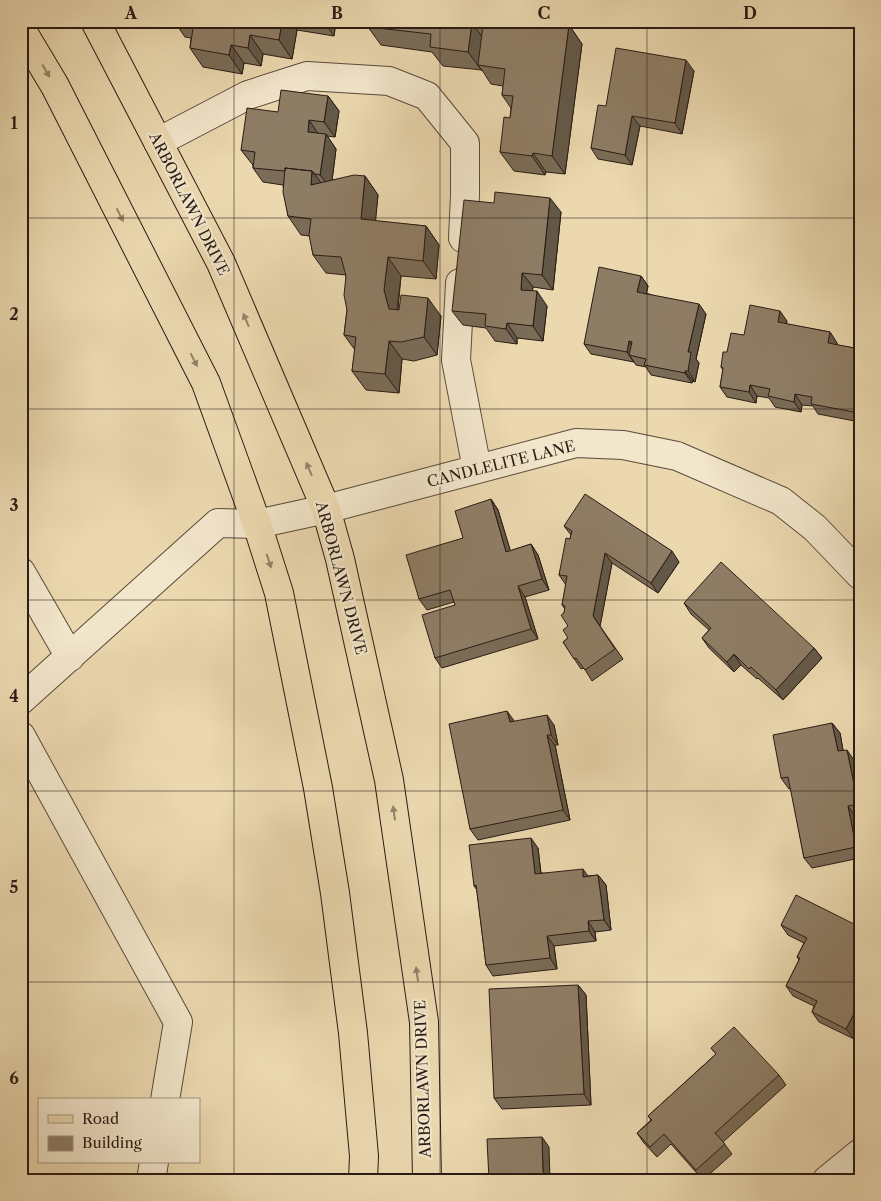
<svg xmlns="http://www.w3.org/2000/svg" width="881" height="1201" viewBox="0 0 881 1201" font-family="'Libre Caslon Text',serif">
<style>
.lines{fill:none;stroke-linecap:round;stroke-linejoin:round}
.minor-casing{stroke:#5a4a3b;stroke-width:30}
.major-casing{stroke:#2a1b14;stroke-width:30}
.minor{stroke:#f2e6cb;stroke-width:28}
.major{stroke:#ebd8af;stroke-width:28}
.wall{fill:#7a6c57;stroke:#2a1b14}
.shaded-wall{fill:#635847;stroke:#2a1b14}
.building{fill:#8e7d65;stroke:#2a1b14}
.oneway{fill:#948369}
.grid{fill:none;stroke:#2a1b14;stroke-width:1;stroke-opacity:0.55}
.labels{text-anchor:middle;stroke-width:4.5;stroke-linejoin:round;paint-order:stroke}
.street-label{font-size:15px;fill:#2a1b14;stroke:#f2e6cb}
.neatline{fill:none;stroke:#2a1b14;stroke-width:2}
.grid-label{font-size:16px;text-anchor:middle;font-weight:bold;fill:#2a1b14}
</style>
<rect width="100%" height="100%" fill="#ebd8af"/>
<filter id="stains"><feTurbulence type="fractalNoise" baseFrequency=".004" numOctaves="4"/><feColorMatrix values="0 0 0 0 .2 0 0 0 0 .09 0 0 0 0 .02 0 0 0 .5 -.17"/></filter>
<radialGradient id="worn" r=".72"><stop offset=".6" stop-color="#630" stop-opacity="0"/><stop offset="1" stop-color="#630" stop-opacity=".3"/></radialGradient>
<g class="lines">
<!-- minor casing -->
<g class="minor-casing">
<path id="minor" d="M158 142 248 95 307 76 389 81 427 96 465 143V195L463 238
M460 283 456 360 477 469
M21 572 70 657
M21 700 218 523 257 524 326 509 576 443 623 445 677 456 781 501 815 528 860 575
M21 736 178 1022 165 1100
M151 1180 154 1162
M827 1180 860 1153"/>
</g>
<!-- major casing -->
<g class="major-casing">
<path id="major" d="M95 21 221 263 326 509 340 559 389 780 424 1022 427 1180
M21 29 55 86 206 383 257 524 279 593 318 788 335 893 353 1033 364 1156 363 1180"/>
</g>
<!-- minor -->
<use href="#minor" class="minor"/>
<!-- major -->
<use href="#major" class="major"/>
</g>
<!-- wall -->
<path class="wall" d="M174 21H336L334 36 297 30 292 59 263 54 261 66 244 63 242 74 203 67 190 48 191 38 185 37Z
M369 21H549L550 23 569 25 582 44 565 174 546 172 545 175 514 171 500 152 510 118 511 108 502 95 503 86 491 84 482 70 443 66 432 52 381 45 368 27Z
M694 71 682 134 640 126 632 165 598 159 591 148 606 106Z
M328 96 339 111 335 137 327 136 336 149 332 180 365 176 378 195 375 221 426 226 439 245 436 279 401 276 398 310 441 316 437 355 414 361 402 359 399 393 366 390 352 371 355 350 344 335 347 310 346 275 326 273 313 255 310 236 301 235 288 216 283 185 263 182 253 168V165L252 164 241 150 278 112Z
M561 212 553 290 533 287 532 291 547 306 543 341 517 338V344L495 341 486 328 463 325 452 311Z
M641 276 648 286 646 293 706 314 696 359 699 363 695 382 693 381 692 383 651 375 646 367 636 365 634 362 591 354 584 344Z
M787 321 786 324 830 332 837 343V345L860 349V422L818 414 813 406 802 405 801 412 775 407 769 398 757 396 756 403 727 397 720 387 723 370 721 367 727 352 744 335Z
M491 499 498 510 510 551 531 544 538 555 549 590 525 597 538 639 442 668 435 658 455 605 454 602 427 610 419 599Z
M564 526 679 562 658 593 612 563 600 626 623 659 592 681 584 668 581 669 563 642 568 638V626L564 613 565 609 562 605 566 585 559 575 571 535Z
M684 603 814 648 822 658 783 700 758 678 757 679 741 665 734 672 709 648 702 638 709 630 691 614Z
M515 722 554 725 558 745H555L570 820 478 840 470 829Z
M832 723 840 733 843 750 854 760 860 788V815L855 816 860 839V858L812 868 804 858 791 788 789 789 781 778Z
M538 848 541 873 588 876 598 875 606 885 611 930 595 932 596 941 554 946 557 969 493 976 486 965 477 890 474 886Z
M781 925 860 927V1027L854 1039 819 1022 812 1012 814 1006 793 996 786 986 799 960 797 957 804 943 788 935Z
M578 985 586 995 591 1105 502 1109 494 1098Z
M711 1048 779 1075 786 1085 723 1142 732 1154 703 1180 671 1144 657 1157 644 1143 637 1133 651 1120 648 1116 716 1054Z
M21 1163 26 1172 21 1175Z"/>
<!-- shaded-wall -->
<path class="shaded-wall" d="M282 21H291L297 30 292 59 279 40Z
M323 21H336L334 36Z
M472 23 485 41 478 65 482 71 468 52Z
M569 25 582 44 565 174 552 156Z
M250 35 263 54 261 66 248 48Z
M231 45 244 63 242 74 229 55Z
M686 60 694 71 682 134 675 123Z
M328 96 339 111 335 137 324 122Z
M632 116 640 126 632 165 625 155Z
M309 120 319 135 308 132Z
M326 134 336 149 331 189 320 175Z
M533 153 546 172 545 175 532 156Z
M312 171 326 189 311 185Z
M365 176 378 195 374 238 361 219Z
M550 198 561 212 553 290 542 275Z
M426 226 439 245 436 279 423 261Z
M388 257 401 276 397 309 402 328 389 309 384 290Z
M522 273 533 287 531 304 521 290Z
M641 276 648 286 645 302 637 292Z
M537 291 547 306 543 341 533 326Z
M428 298 441 316 437 355 424 337Z
M699 304 706 314 696 359 699 363 695 382 688 371V352Z
M780 311 787 321 785 332 778 322Z
M507 323 517 338V344L506 329Z
M830 332 837 343 835 353 828 343Z
M389 341 402 359 399 393 385 374Z
M629 341 636 352 629 355 634 362 627 352Z
M685 371 693 381 692 383 685 373Z
M860 384V420L854 412Z
M750 385 757 396 756 403 749 392Z
M795 394 802 405 801 412 794 402Z
M491 499 498 510 514 562 506 552Z
M531 544 538 555 549 590 542 579Z
M672 551 679 562 658 593 651 583Z
M605 553 612 563 600 626 593 616Z
M518 586 525 597 538 639 531 629Z
M814 648 822 658 783 700 776 690Z
M734 654 741 665 734 672 727 662Z
M507 711 515 722H510Z
M547 715 554 725 558 745 551 735Z
M832 723 840 733 845 762 838 751Z
M547 735 555 745 570 820 563 810Z
M847 750 854 760 860 788V807L858 804Z
M848 806 855 816 860 839V852L856 847Z
M531 838 538 848 542 884 535 874Z
M583 869 590 879 583 877Z
M598 875 606 885 611 930 604 920Z
M588 921 595 932 596 941 589 931Z
M547 936 554 946 557 969 550 958Z
M578 985 586 995 591 1105 584 1094Z
M860 1002V1027L854 1039 846 1029Z
M542 1137 549 1147 550 1180 543 1172Z"/>
<!-- building -->
<path class="building" d="M189 21H282L279 40 250 35 248 48 231 45 229 55 190 48 194 22Z
M369 21H544V22L569 25 552 156 533 153 532 156 500 152 504 117 510 118 513 96 502 95 505 69 478 65 483 25 472 23 468 52 430 47 431 34 368 27Z
M616 48 686 60 675 123 632 116 625 155 591 148 598 105 606 106Z
M281 90 328 96 324 122 309 120 308 132 326 134 320 175 315 174 312 171 285 168V171L253 168 255 152 241 150 247 108 278 112Z
M285 168 312 171 311 185 354 175 365 176 361 219 426 226 423 261 388 257 384 290 389 309 399 310 401 295 428 298 424 337 401 342 389 341 385 374 352 371 356 337 344 335 347 310 344 295 346 276 341 257 313 255 309 235 311 219 288 216 283 192Z
M495 192 550 198 542 275 522 273 521 290 537 291 533 326 507 323 506 329 485 326 486 314 452 311 464 200 494 203Z
M599 267 641 276 637 292 699 304 688 352H691L688 371H685V373L644 365 646 359 629 355 632 342 629 341 627 352 584 344Z
M750 305 780 311 778 322 830 332 828 343 860 349V384L854 412 811 404 812 397 795 394 794 402 768 396 770 389 750 385 749 392 720 387 723 368 721 367 723 352H727L731 333 744 335Z
M585 494 672 551 651 583 605 553 593 616 615 649 585 670 576 658 574 659 563 642 568 638 563 630 568 626 561 615 564 613 565 606 562 605 567 576 559 575 566 538 570 539 572 531 564 526Z
M491 499 506 552 531 544 542 579 518 586 531 629 435 658 422 615 455 605 450 590 419 599 406 555 463 538 455 511Z
M721 562 814 648 776 690 751 667 749 669 734 654 727 662 702 638 711 628 684 603Z
M507 711 510 722 547 715 551 735H547L563 810 470 829 449 724Z
M832 723 838 751 847 750 858 804 848 806 856 847 804 858 788 777 781 778 773 735Z
M531 838 535 874 583 869V877L598 875 604 920 588 921 589 931 547 936 550 958 486 965 476 885 474 886 469 845Z
M796 895 860 927V965L859 966 860 967V1002L846 1029 812 1012 817 1001 786 986 800 958 797 957 807 938 781 925Z
M578 985 584 1094 494 1098 489 989Z
M734 1027 779 1075 715 1133 725 1144 696 1170 664 1134 650 1147 637 1133 652 1120 648 1116 716 1054 711 1048Z
M542 1137 543 1172 554 1180H489L487 1139Z"/>
<!-- one-way arrows -->
<defs><path id="oneway-solid" d="M-6-.8H1V-3.2L6.5 0L1 3.2V.8H-6Z" transform="scale(1.25)"/></defs>
<g class="oneway">
<use href="#oneway-solid" transform="translate(46 71) rotate(60)"/>
<use href="#oneway-solid" transform="translate(120 215) rotate(63)"/>
<use href="#oneway-solid" transform="translate(246 320) rotate(-113)"/>
<use href="#oneway-solid" transform="translate(194 360) rotate(63)"/>
<use href="#oneway-solid" transform="translate(309 469) rotate(-113)"/>
<use href="#oneway-solid" transform="translate(269 561) rotate(72)"/>
<use href="#oneway-solid" transform="translate(394 813) rotate(-98)"/>
<use href="#oneway-solid" transform="translate(417 974) rotate(-98)"/>
</g>
<!-- grid -->
<path class="grid" d="M234 21V1180M440 21V1180M647 21V1180M21 218H860M21 409H860M21 600H860M21 791H860M21 982H860"/>
<g class="labels">
<!-- street labels -->
<g class="street-label">
<text transform="translate(189 204) rotate(63)" y="5">ARBORLAWN DRIVE</text>
<text transform="translate(501 464) rotate(-14)" y="5">CANDLELITE LANE</text>
<text transform="translate(341 578) rotate(75)" y="5">ARBORLAWN DRIVE</text>
<text transform="translate(423 1079) rotate(-92)" y="5">ARBORLAWN DRIVE</text>
</g>
</g>
<!-- margin -->
<rect width="881" height="1201" fill="none" stroke="#ebd8af" stroke-width="55"/>
<!-- legend -->
<rect x="38" y="1098" width="162" height="65" fill="#f2e6cb" stroke="#a29582"/>
<rect x="48" y="1115" width="25" height="8" fill="#ebd8af" stroke="#a29582"/>
<text x="82" y="1124" font-size="15" fill="#2a1b14">Road</text>
<rect x="48" y="1136" width="25" height="15" fill="#8e7d65" stroke="#a29582"/>
<text x="82" y="1148" font-size="15" fill="#2a1b14">Building</text>
<rect x="28" y="28" width="826" height="1146" class="neatline"/>
<g class="grid-label">
<text x="131" y="19">A</text>
<text x="337" y="19">B</text>
<text x="544" y="19">C</text>
<text x="750" y="19">D</text>
<text x="14" y="129">1</text>
<text x="14" y="320">2</text>
<text x="14" y="511">3</text>
<text x="14" y="702">4</text>
<text x="14" y="893">5</text>
<text x="14" y="1084">6</text>
</g>
<rect width="100%" height="100%" filter="url(#stains)"/>
<rect width="100%" height="100%" fill="url(#worn)"/>
</svg>
